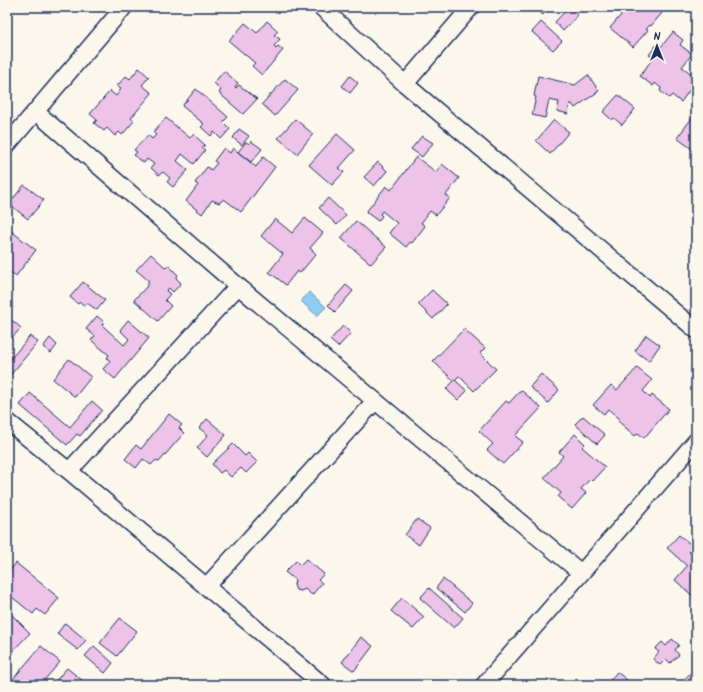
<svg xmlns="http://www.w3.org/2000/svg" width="703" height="692" viewBox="0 0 703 692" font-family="Kalam,sans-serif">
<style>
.water{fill:#91ccf1;stroke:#628db6}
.building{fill:#eec3ea;stroke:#1b2f5e}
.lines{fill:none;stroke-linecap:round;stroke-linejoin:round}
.minor-casing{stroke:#1b2f5e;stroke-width:19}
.minor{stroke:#fbf7ec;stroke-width:16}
</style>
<rect width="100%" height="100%" fill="#fbf7ec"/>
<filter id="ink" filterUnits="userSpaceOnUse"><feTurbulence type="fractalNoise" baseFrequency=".025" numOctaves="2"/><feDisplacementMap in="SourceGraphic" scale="8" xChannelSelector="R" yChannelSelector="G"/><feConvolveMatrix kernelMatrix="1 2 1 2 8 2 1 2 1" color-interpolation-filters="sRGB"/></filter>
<g filter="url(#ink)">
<!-- water -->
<path class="water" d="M309 292 326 307 317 316 301 301Z"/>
<!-- building -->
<path class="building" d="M534 7H550L543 15Z
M569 7 578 15 563 31 555 22Z
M628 7H657L656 8 662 13 651 26 650 25 646 29 648 30 633 47 610 28Z
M267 21 278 31 274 35 280 39 274 46 276 48 278 46 283 50 262 75 252 66 255 63 229 41 245 23 257 33Z
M541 22 562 41 553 50 532 32Z
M673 32 683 40 680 45 692 54 682 67 696 77V81L681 102 672 95 669 98 660 91 661 88 655 83 653 86 640 76 653 58 649 55 657 44 661 47Z
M139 68 149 77 142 85 152 93 131 118 134 121 122 135 119 132 115 136 107 128 104 131 94 123 97 120 90 114 110 91 116 96 121 89 117 86 126 76 130 79Z
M224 71 238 83 235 87 236 88 239 85 257 99 243 114 219 93 221 90 214 83Z
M588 75 599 91 575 108 572 104H570L568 114 557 111 559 102 549 100 545 118 532 115 536 97 534 96 538 76 575 85Z
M350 76 358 83 350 93 342 86Z
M285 79 298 90 275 116 262 104Z
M196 89 228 117 223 122 230 129 221 139 214 132 211 136 201 127 204 124 182 106Z
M618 95 635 109 622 125 614 118 612 120 603 112Z
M695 114 696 115V152L677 138Z
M166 118 190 138 193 134 205 145 202 148 205 150 194 164 182 154 177 161 188 170 173 187 167 182 170 178 163 172 159 175 151 168 154 164 147 159 144 163 134 155 137 152 134 150 148 135 152 139 156 135 153 132Z
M295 119 313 134 297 154 278 138Z
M554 120 569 132 550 154 536 141Z
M239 129 249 136 242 145 233 138Z
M337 134 355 150 339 168 344 172 332 185 309 165Z
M422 136 433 143 422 157 411 149Z
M251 141 262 149 251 162 238 152 246 142 249 144Z
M224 148 230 153 233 148 256 167 263 157 275 167 241 212 224 199 219 203 212 200 202 214 186 201 198 185 195 183 207 167 211 170 217 163 214 161Z
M416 157 436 172 442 164 459 178 446 195 450 198 436 215 430 211 421 223 425 226 412 243 410 242 406 247 389 233 397 223 382 211 380 214 382 216 378 221 366 212 386 186 391 190Z
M378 162 387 171 374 186 364 177Z
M24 185 44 200 28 219 9 204Z
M328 198 346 215 337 225 319 208Z
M305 218 323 233 310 248 316 254 300 273 297 271 286 285 269 272 283 254 261 236 275 219 292 233Z
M356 221 386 247 371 264 341 238Z
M7 228 36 250 16 276 7 270 10 265 7 263Z
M151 254 166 268 168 265 178 275 176 278 181 283 173 292 169 288 166 291 170 294 165 300 171 306 158 321 134 300 149 284 147 283 149 281 136 270Z
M83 282 105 300 97 310 87 303 85 306 80 302 78 304 70 297Z
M346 285 353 291 335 312 328 305Z
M432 290 447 304 433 319 418 304Z
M7 316 21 328 7 343Z
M97 316 104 322 102 325 124 345 129 339 120 330 128 320 149 338 115 379 103 369 110 361 107 358 109 355 91 340 95 336 86 329Z
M343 326 351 333 338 347 330 340Z
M464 329 485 348 480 353 496 369 474 391 459 376 454 381 433 361Z
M646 335 660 345 649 361 635 351Z
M30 336 38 342 7 379V363Z
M50 338 57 345 51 353 43 347Z
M69 359 91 377 75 397 53 379Z
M637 368 652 380 643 391 650 398 652 395 669 409 644 438 638 433 635 436 618 421 620 419 608 409 604 414 593 405 611 385 617 390Z
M541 374 559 390 548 403 530 387Z
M455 380 467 391 458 400 446 389Z
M521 390 541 408 515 436 523 442 503 464 487 450 493 444 479 431 506 401 509 403Z
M30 393 70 427 92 401 102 410 80 436 77 434 67 445 20 405Z
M169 414 182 425 179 428 184 433 159 462 156 460 151 465 143 459 136 468 125 459 136 445 141 449Z
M583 416 605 435 597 444 575 424Z
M207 419 226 435 207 457 197 448 208 435 199 428Z
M575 434 585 444 582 447 605 467 592 481 590 479 581 489 586 493 572 509 558 497 561 493 544 478 563 456 559 452Z
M233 444 245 456 248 453 257 462 246 473 241 468 231 477 224 470 220 473 212 464Z
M417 519 430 528 419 545 405 535Z
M679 535 694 547 689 552 696 558V599L675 580 687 566 667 548Z
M306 559 324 574 318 580 322 583 312 595 305 589 301 591 296 590 294 585 295 580 285 572 296 561 300 565Z
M16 563 59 598 45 615 37 609 33 614 7 593V574Z
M443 579 472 603 465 612 436 588Z
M429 588 463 618 454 628 420 598Z
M402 598 424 617 413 629 391 611Z
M11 614 30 633 7 657V618Z
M120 618 137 631 117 656 100 643Z
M65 623 86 640 78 650 57 634Z
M361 637 373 646 354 671 342 662Z
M672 639 679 645 675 650 679 655 670 663 666 659 660 665 653 659 659 652 655 649 662 642 666 646Z
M41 646 60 662 40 685H8Z
M94 646 113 663 105 673 85 656Z
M696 667V685H682L680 684Z
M67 668 88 685H52Z
M617 672 627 680 624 683 627 685H606Z"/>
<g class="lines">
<!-- minor casing -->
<g class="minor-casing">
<path id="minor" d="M321 7 405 84 696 330
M405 84 471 7
M36 112 238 286 581 573
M7 145 124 7
M7 421 69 471 323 685
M69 471 238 286
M206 587 375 401
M484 685 696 441"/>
</g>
<!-- minor -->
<use href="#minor" class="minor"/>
</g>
</g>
<!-- margin -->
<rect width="703" height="692" fill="none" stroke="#fbf7ec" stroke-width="24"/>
<rect x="12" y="12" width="679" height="668" fill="none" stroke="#1b2f5e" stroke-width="1.5" filter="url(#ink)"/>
<!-- north arrow -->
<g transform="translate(657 46)" stroke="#fbf7ec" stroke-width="3" paint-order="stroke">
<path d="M0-3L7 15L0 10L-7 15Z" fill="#1b2f5e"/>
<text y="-6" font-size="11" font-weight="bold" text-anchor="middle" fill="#1b2f5e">N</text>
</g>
</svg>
